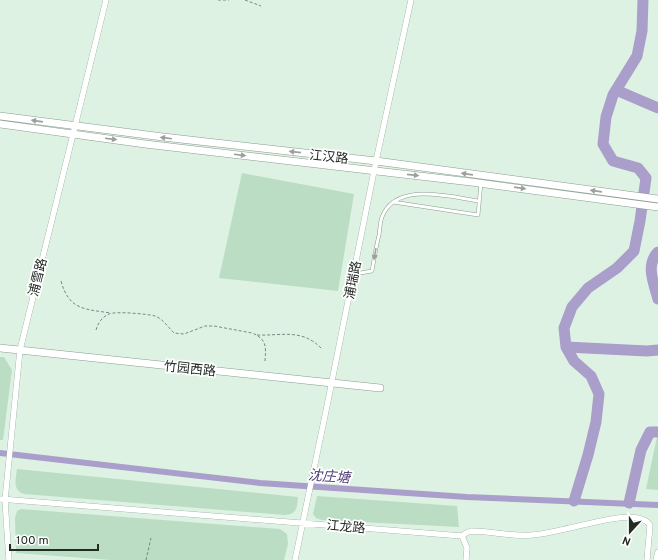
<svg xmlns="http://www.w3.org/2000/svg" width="658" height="560" viewBox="0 0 658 560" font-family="Overpass,'Noto Sans SC',sans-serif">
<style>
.green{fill:#baddc4}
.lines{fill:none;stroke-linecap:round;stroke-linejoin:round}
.canal{stroke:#aa9eca;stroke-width:6}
.river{stroke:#aa9eca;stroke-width:11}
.service-casing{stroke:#8a9c8f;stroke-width:4}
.minor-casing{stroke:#8a9c8f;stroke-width:6}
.tertiary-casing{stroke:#8a9c8f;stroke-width:8}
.path{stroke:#7b887e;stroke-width:1;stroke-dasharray:3 2;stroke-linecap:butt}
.service{stroke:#fff;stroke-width:3}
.minor{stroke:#fff;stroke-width:5.5}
.tertiary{stroke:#fff;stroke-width:7}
.oneway{fill:#9ca09d}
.labels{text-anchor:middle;stroke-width:3.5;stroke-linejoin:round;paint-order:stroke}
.street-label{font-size:13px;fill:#232b25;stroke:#fff}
.water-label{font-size:14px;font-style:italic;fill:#534079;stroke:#fff}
</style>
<rect width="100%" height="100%" fill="#def2e3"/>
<!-- green -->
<path class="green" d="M242 173 354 194 338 291 219 278Z
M0 357H4L12 370 3 440H0Z
M658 432V490L646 489Z
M17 469 298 497C297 508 297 514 285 515L24 494C12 490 16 479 17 469Z
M317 496 457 506 459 527 322 520 316 518 313 514Z
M21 509 280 529 287 534 288 544 284 560H111L16 553 15 518 17 511Z"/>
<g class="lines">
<!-- canal -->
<path class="canal" d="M0 453 260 483 467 497 658 505"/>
<!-- river -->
<path class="river" d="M616 90 658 108
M658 252C645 265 654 284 658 299
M566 347 647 351 658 350
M574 501 588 455 596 422 599 394 591 376 574 361 566 347 564 328 572 307 588 288 617 268 634 251 640 221 646 178 638 168 613 161 603 144 606 117 613 95 637 56 642 31 643 0
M629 503 641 450 650 432H658"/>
<!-- service casing -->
<g class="service-casing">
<path id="service" d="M393 202 478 215 481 183
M354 274 372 271C374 259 376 247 379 235 380 229 380 222 382 217 396 181 450 197 479 201"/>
</g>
<!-- minor casing -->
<g class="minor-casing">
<path id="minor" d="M0 499 462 536
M462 536 466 533 471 531C491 531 513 537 532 535 546 534 560 530 574 527 591 524 638 508 650 525L647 560
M462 536 467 548 466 560
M9 560 5 500 20 350 106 0
M295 560 327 406 376 161 411 0
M656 560 658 552"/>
</g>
<!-- tertiary casing -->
<g class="tertiary-casing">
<path id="tertiary" d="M0 116 163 137 376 161 658 199
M0 124 145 144 471 182 658 207
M0 348 380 388"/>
</g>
<!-- path -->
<path class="path" d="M218 0H229
M245 0 261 6
M61 281C69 310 84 309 111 313
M96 330C98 323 102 317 109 314 115 311 148 314 155 316 163 319 168 327 174 333L184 334 205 326H214L252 333C267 339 266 347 265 361
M257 335C282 336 302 328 322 349
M146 560 151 538"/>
<!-- service -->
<use href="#service" class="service"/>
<!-- minor -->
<use href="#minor" class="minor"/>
<!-- tertiary -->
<use href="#tertiary" class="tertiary"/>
</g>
<!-- one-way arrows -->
<defs><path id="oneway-solid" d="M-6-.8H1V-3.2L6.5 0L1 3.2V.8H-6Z"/></defs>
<g class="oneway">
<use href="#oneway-solid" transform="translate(37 121) rotate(-172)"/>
<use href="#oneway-solid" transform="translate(166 138) rotate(-173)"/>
<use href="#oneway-solid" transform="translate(111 139) rotate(7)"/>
<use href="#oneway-solid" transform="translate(295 152) rotate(-174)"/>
<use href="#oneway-solid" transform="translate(240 155) rotate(7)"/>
<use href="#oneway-solid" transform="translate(467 174) rotate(-172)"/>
<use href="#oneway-solid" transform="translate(413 175) rotate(6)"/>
<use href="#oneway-solid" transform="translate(520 188) rotate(8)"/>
<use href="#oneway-solid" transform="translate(596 191) rotate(-172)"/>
<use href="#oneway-solid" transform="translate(375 254) rotate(100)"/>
</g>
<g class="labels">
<!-- street labels -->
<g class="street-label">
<text transform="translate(329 156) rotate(6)" y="5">江汉路</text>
<text transform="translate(37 277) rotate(-76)" y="5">浦雪路</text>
<text transform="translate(352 280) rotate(-79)" y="5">浦瑞路</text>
<text transform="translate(190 368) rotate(6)" y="5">竹园西路</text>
<text transform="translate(346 526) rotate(5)" y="5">江龙路</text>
</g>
<!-- water labels -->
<g class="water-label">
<text transform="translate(329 476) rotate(4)" y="5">沈庄塘</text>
</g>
</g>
<!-- north arrow -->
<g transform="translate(630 532) rotate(201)" stroke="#ffffff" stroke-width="3" paint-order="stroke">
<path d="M0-3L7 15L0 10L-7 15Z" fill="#232b25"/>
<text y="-6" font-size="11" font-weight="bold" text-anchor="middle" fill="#232b25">N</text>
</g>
<!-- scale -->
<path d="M10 544v6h88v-6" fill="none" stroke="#232b25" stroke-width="2"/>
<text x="16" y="544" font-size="12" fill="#232b25" stroke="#ffffff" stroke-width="3" paint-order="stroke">100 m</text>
</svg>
